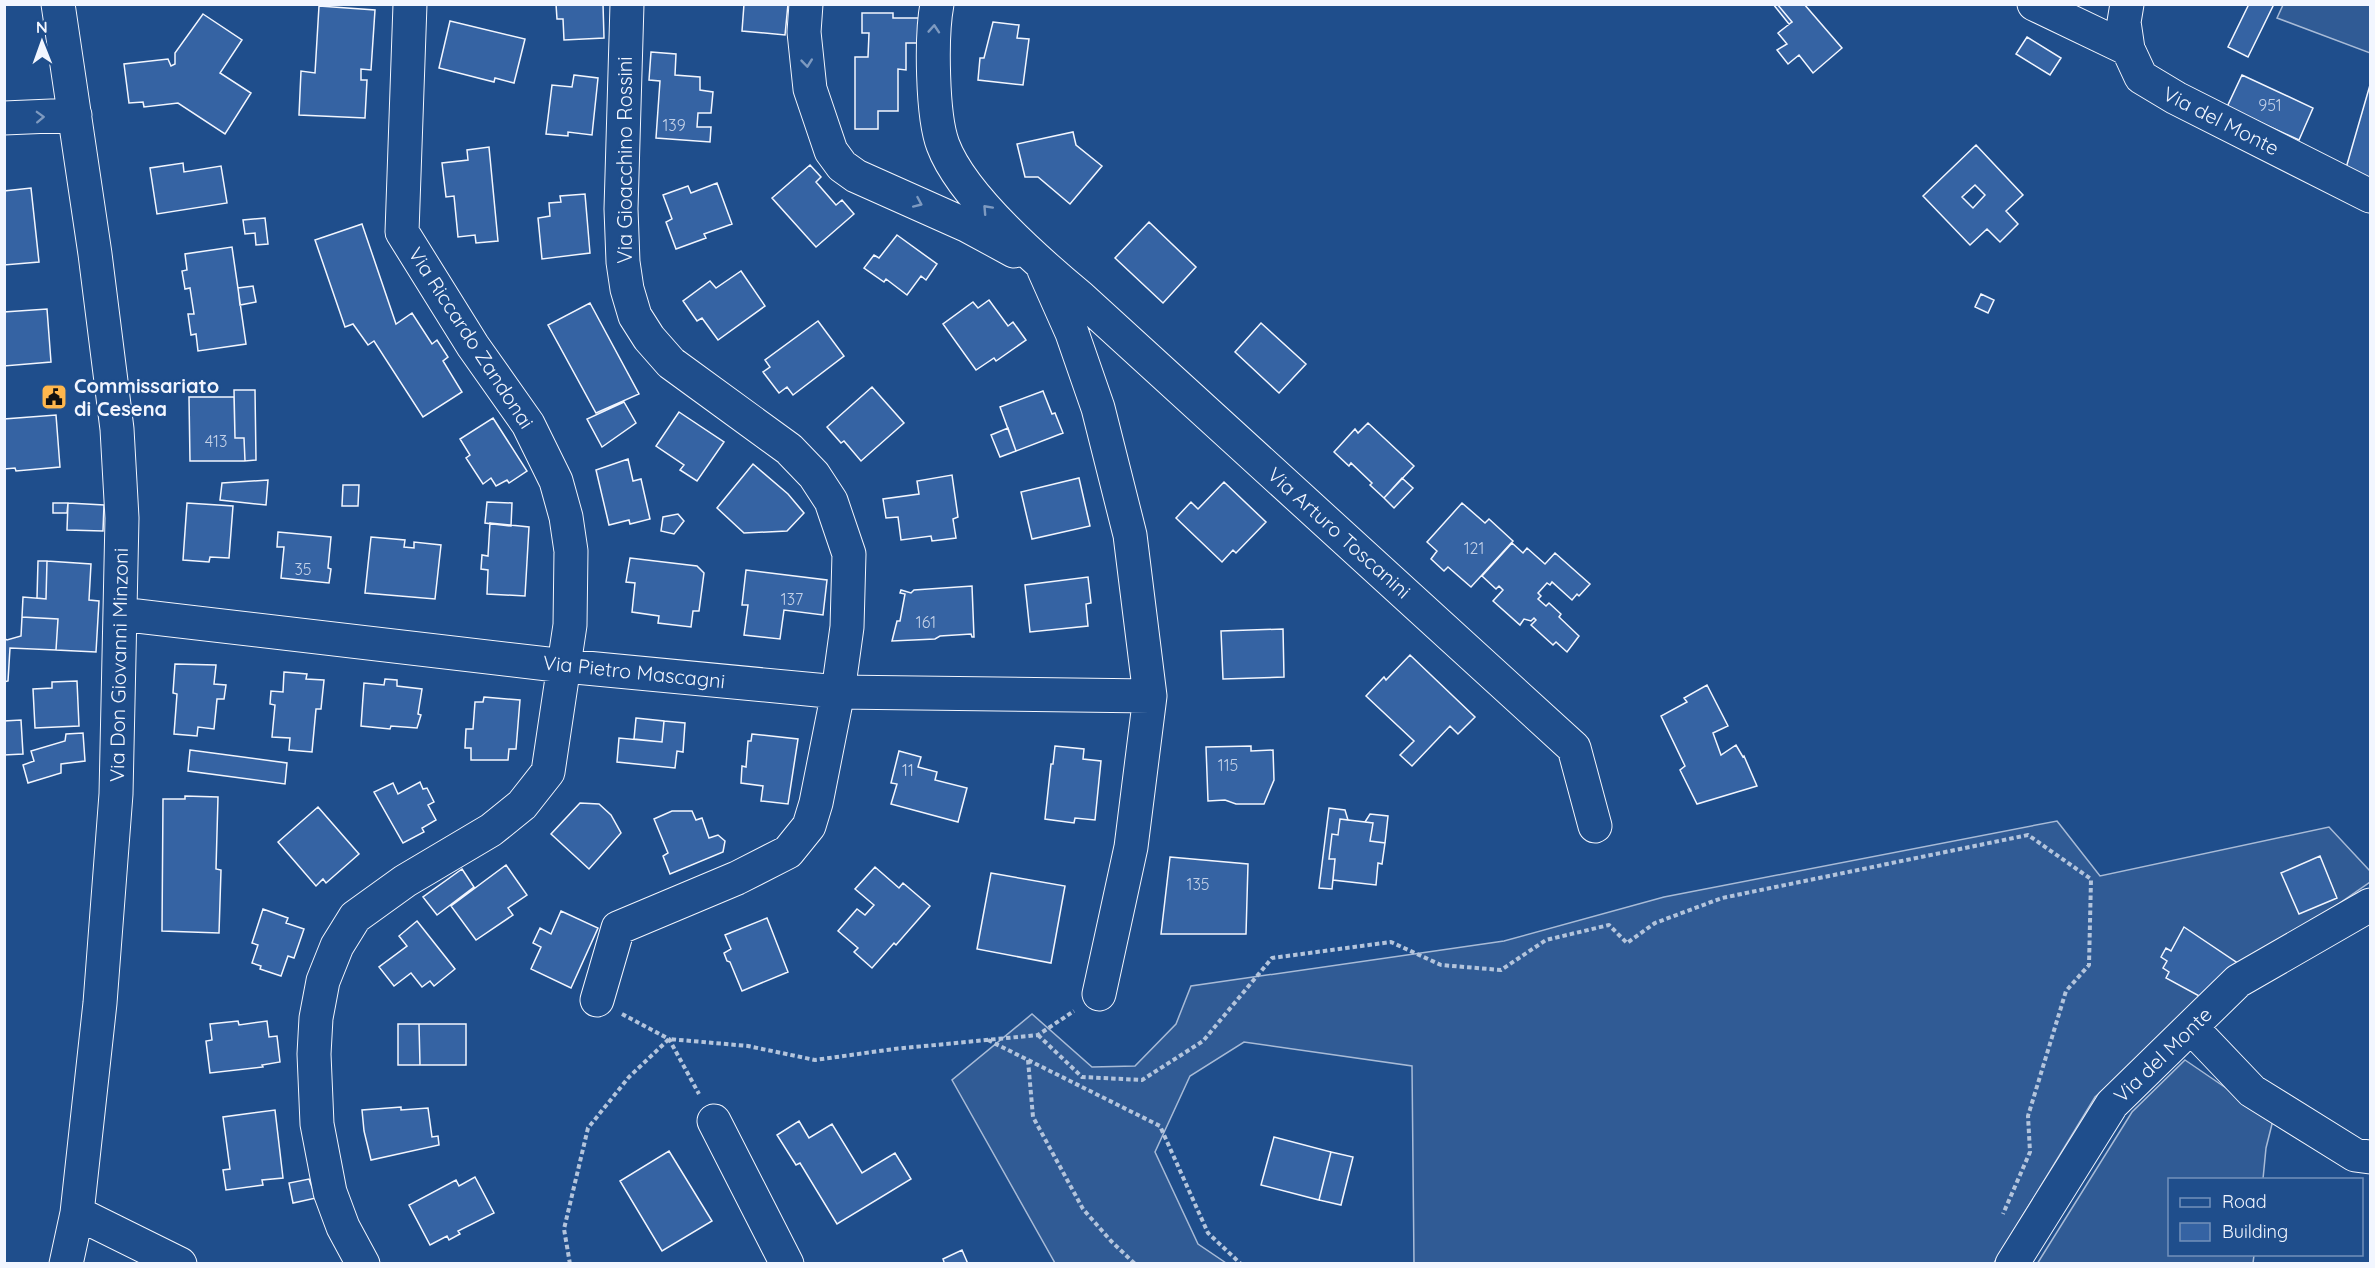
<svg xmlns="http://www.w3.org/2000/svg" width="2375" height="1268" viewBox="0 0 2375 1268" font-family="Quicksand,sans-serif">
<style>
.built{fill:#305b95;stroke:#a8bbd7;stroke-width:1.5}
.building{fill:#3563a3;stroke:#f2f6ff;stroke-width:1.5;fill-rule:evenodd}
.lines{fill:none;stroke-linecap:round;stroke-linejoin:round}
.minor-casing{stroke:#f2f6ff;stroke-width:35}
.path{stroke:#b3c4dc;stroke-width:4;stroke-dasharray:4.5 3;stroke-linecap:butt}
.minor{stroke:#1f4e8c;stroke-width:33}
.oneway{stroke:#7e9ac0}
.labels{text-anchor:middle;stroke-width:4.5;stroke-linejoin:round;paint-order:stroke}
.number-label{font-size:16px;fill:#c3d1e8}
.street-label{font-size:20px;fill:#f2f6ff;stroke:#1f4e8c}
.poi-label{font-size:20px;font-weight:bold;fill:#f2f6ff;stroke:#1f4e8c;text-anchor:start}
</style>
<rect width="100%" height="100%" fill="#1f4e8c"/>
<!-- built -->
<path class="built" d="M2283 5H2370V53L2277 18Z
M2057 821 2100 876 2329 827 2370 871V882L2275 948 2186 1017 2095 1097 1994 1263H1414L1412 1066 1244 1042 1190 1076 1155 1152 1198 1244 1226 1263H1055L952 1080 1032 1014 1092 1067 1135 1066 1176 1024 1191 986 1504 941 1664 897Z
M2185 1060 2273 1120 2266 1148 2263 1179 2170 1180V1254L2254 1255 2253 1263 2037 1264 2132 1112Z"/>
<!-- building -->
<path class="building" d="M556 4H603L604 38 564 40 563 19H557Z
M744 4H788L785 35 742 31Z
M1773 4H1777L1792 22 1789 24Z
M1777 4H1804L1842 48 1813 73 1799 55 1788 64 1777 50 1787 44 1778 33 1792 22Z
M2249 4H2274L2248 57 2228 47Z
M319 6 375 10 371 70 361 69V80H367L365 118 299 115 301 71 315 73Z
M862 13H893V18H921V43H906V70L898 69V111H878V129H855V57H868L869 33H862Z
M203 14 242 40 220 73 251 93 225 134 178 103 144 107 143 102 129 103 124 64 168 59 171 66 175 64V53Z
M450 21 525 39 514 83 495 78 494 82 439 68Z
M993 22 1019 25 1017 38 1029 39 1023 85 978 80 980 58H984Z
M2027 37 2061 58 2050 75 2016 54Z
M651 52 676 54 675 75 700 77V90L713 92 711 113H698L697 127H711L710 142 656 138 660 81 649 80Z
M574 75 598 78 592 135 568 132V136L546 134 552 85 572 87Z
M2242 75 2313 108 2299 140 2227 107Z
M2370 85V182L2344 175Z
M1073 132 1076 145 1102 166 1070 204 1038 177H1025L1017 144Z
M1976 145 2023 195 2006 211 2018 224 2000 242 1987 229 1970 245 1923 196ZM1975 185 1985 195 1973 208 1962 197Z
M489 147 498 241 476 243 475 235 458 237 454 196 446 197 442 163 468 160 467 150Z
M183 163 184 172 221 166 227 203 157 214 150 168Z
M810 165 821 177 816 182 836 205 842 200 854 214 816 247 772 198Z
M717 183 732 224 704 234 706 238 676 249 666 222 672 219 663 195 688 186 691 193Z
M31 188 39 262 4 265V191Z
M585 194 590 253 542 259 538 218 550 216 549 203 561 202 560 196Z
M265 218 268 244 256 245 255 233 245 234 243 220Z
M1149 222 1196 267 1163 303 1115 258Z
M362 224 396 324 412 313 432 344 437 340 448 357 443 361 462 392 423 417 374 341 368 345 353 324 345 327 315 240Z
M897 235 937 264 926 280 921 276 907 295 886 279 884 282 864 268 874 255 879 258Z
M232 247 246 344 198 351 196 334 191 335 188 314H194L190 288 185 289 182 271 187 270 185 254Z
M741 271 765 306 718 340 702 318 697 321 683 301 710 281 716 288Z
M253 286 256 302 240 305 238 288Z
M1981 294 1994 300 1988 313 1975 307Z
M989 300 1008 326 1013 322 1026 340 996 361 994 358 976 370 943 324 973 302 978 308Z
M590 303 639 394 596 413 548 325Z
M47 309 51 362 4 366V312Z
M818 321 844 356 793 395 787 387 779 393 763 372 770 367 765 360Z
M1261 323 1306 364 1279 393 1235 352Z
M872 387 904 423 861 461 844 441 841 443 827 427Z
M234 390H255L256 460 245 461 244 438H235Z
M1043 391 1052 414 1055 413 1063 433 1016 451 1000 407Z
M189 397H234L235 438H244L245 461H190Z
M624 402 636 423 602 447 587 419Z
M679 412 724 442 697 481 680 470 684 465 656 446Z
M56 415 60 467 16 471 15 468 4 469V419Z
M493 418 527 471 509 483 507 480 496 486 491 478 483 484 466 458 470 455 460 439Z
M1368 423 1414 466 1384 498 1370 485 1372 483 1351 463 1349 466 1334 452 1355 429 1358 433Z
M1008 428 1016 451 1000 457 991 435Z
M628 459 633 481 641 479 650 519 630 524 629 520 609 525 596 470Z
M753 464 788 494 804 513 787 531 744 533 717 508Z
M952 475 958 517 953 519 956 538 932 541 931 536 901 540 898 517 886 518 883 499 919 494 917 481Z
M1079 478 1090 526 1032 539 1021 492Z
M1402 478 1413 488 1394 508 1384 498Z
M268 480 266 505 220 500 222 483Z
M1224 482 1266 522 1236 553 1233 550 1222 562 1176 518 1191 502 1198 509Z
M343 485H359L358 506H342Z
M487 502 512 503 511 526 485 523Z
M53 503H68L67 513H53Z
M68 503 104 505 103 531 67 530Z
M187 503 233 506 229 558 210 557 209 562 183 560Z
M1462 503 1485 523 1489 519 1513 541 1471 587 1448 567 1444 571 1431 559 1437 551 1427 542Z
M678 514 684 521 674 534 661 531 663 517Z
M490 523 529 527 525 596 487 594 488 570 481 569 482 555 488 556Z
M278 532 331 537 328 568 331 569 329 583 281 578 284 547H277Z
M371 537 405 540 404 547 414 548V542L441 545 435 599 365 593Z
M1512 543 1523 553 1527 548 1545 564 1555 553 1590 584 1579 596 1577 594 1572 600 1552 582 1550 585 1547 583 1538 593 1541 596 1538 599 1546 606 1549 603 1561 614 1559 617 1579 636 1567 652 1556 642 1553 645 1531 625 1536 620 1534 618 1531 621 1524 619 1520 625 1493 601 1503 590 1499 586 1496 589 1482 576Z
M630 558 697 566 704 573 699 611H693L691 627 658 623 659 616 632 612 635 583 626 582Z
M38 561H47L46 599 37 598Z
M47 561 91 564 89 600 99 601 96 652 56 650 58 619 22 617 23 597 46 599Z
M746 570 827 580 823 615 784 610 780 639 744 635 748 605H742Z
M1088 577 1091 603 1086 604 1088 626 1030 632 1025 585Z
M972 586 974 637H972L971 634 940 636 935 639 892 641 897 621H900L905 594 900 593 901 590 911 593 914 590Z
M22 617 58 619 56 650 10 648 8 681 4 682V638L7 640 21 636Z
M1283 629 1284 677 1223 679 1221 631Z
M1410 655 1475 717 1458 734 1450 726 1412 766 1400 755 1414 741 1366 696 1384 677 1386 680Z
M175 664 216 665 214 684 226 685 224 699H217L214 729 198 727 197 736 174 734 177 694 173 693Z
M284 672 307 674 306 679 324 680 321 709H316L312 752 289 750 290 738 272 737 275 705 270 704 271 691 283 692Z
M385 679 397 680V686L422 689 418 714 421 715 417 728 391 726 390 729 361 726 364 683 384 685Z
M77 681 79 726 35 728 33 689 52 688V682Z
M1707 685 1728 726 1713 733 1721 755 1736 745 1743 757 1744 756 1757 786 1697 804 1680 770 1685 766 1661 716 1687 702 1684 698Z
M484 697 520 700 516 749H509L508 760H471V748H465L466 729H473L475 702H483Z
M636 718 664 721 662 742 634 739Z
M21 720 23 754 4 755V721Z
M664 721 685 723 683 752 677 751 675 768 617 762 619 738 662 742Z
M83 733 85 761 61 764V773L28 783 23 765 34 761 31 751 65 741 66 734Z
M752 734 798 739 788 804 761 801 763 786 741 783 742 766 746 767 748 741H751Z
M1055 746 1084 749 1083 759 1101 761 1095 820 1075 818 1074 823 1045 819 1051 764H1053Z
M1251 746V751L1273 750 1274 780 1264 804H1236L1225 800 1208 801 1206 747Z
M190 750 287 763 285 784 188 771Z
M899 751 921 757 918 767 937 772 935 780 967 788 958 822 891 804 897 784 891 783Z
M420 782 423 789 427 788 434 802 428 805 436 820 422 828 424 832 403 843 374 792 393 783 398 794Z
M185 796 218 797 216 869 221 870 219 933 162 931 163 799H185Z
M580 803 599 804 611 815 621 833 589 869 551 834Z
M318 807 359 854 326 883 323 879 316 886 278 842Z
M1329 808 1345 810 1348 820 1340 819 1338 835 1332 834 1329 859H1335L1332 889 1319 888Z
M672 811H692L696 820 702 818 709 838 718 835 725 841 723 852 670 874 663 856 668 853 654 819Z
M1370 814 1388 816 1385 843 1370 841 1373 823 1365 822Z
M1340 819 1373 823 1370 841 1385 843 1382 864 1378 863 1376 885 1333 880 1335 859H1329L1332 834 1338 835Z
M2320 856 2337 898 2299 914 2281 873Z
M1170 857 1248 864 1246 934H1161Z
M506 865 527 895 508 908 513 915 476 940 451 906Z
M875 867 899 888 903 883 930 906 896 945 894 943 872 968 854 952 858 948 838 931 857 909 865 915 874 905 855 889Z
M462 869 474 887 437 915 423 897Z
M991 873 1065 886 1051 963 977 949Z
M263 909 288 918 286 923 304 929 294 958 288 956 281 976 260 969 261 966 252 963 258 945 252 943Z
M561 911 598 928 571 988 531 969 541 947 533 943 540 928 551 934Z
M767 918 788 972 742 991 730 962 727 961 724 953 731 949 725 935Z
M417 921 455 969 434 986 430 981 422 987 411 973 394 986 379 967 407 946 399 936Z
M2184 927 2239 964 2212 1003 2166 978 2169 972 2163 968 2167 961 2161 957 2166 948 2171 951Z
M238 1021 239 1025 267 1021 269 1037 277 1036 280 1062 262 1065 263 1067 210 1073 206 1041 212 1040 210 1024Z
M398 1024H419L420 1065H398Z
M419 1024H466V1065H420Z
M401 1107V1110L428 1108 432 1137 438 1136 439 1145 371 1160 364 1131 362 1110Z
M275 1110 283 1178 262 1180 263 1185 226 1190 223 1170 230 1169 223 1117Z
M799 1121 809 1138 832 1124 862 1173 895 1153 911 1179 837 1224 800 1163 796 1165 777 1135Z
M1274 1137 1331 1152 1319 1200 1261 1185Z
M669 1151 712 1221 662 1251 620 1181Z
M1331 1152 1353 1157 1341 1205 1319 1200Z
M475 1177 494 1213 458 1231 460 1234 449 1240 447 1236 430 1245 409 1205 456 1180 459 1186Z
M309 1179 316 1198 293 1203 289 1183Z
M962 1250 968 1264H940L944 1262 943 1259Z"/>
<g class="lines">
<!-- minor casing -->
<g class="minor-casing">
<path id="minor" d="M58 4 95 254 117 429 122 518 116 794 100 1003 77 1213 180 1264
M806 4 804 32 810 89 831 151 842 166 856 176 968 226 1014 251
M937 4C931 36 932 116 943 145 962 196 1038 262 1080 297L1574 748 1595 826
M2034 4 2128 49
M2127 4 2124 22 2128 49 2141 77 2176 98 2370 196
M4 118 75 115
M1044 270 1072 333 1098 408 1130 535 1150 696 1131 847 1099 994
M120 614 565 666 838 692 1150 696
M597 1000 618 928 737 878 788 852 809 826 816 803 838 692 847 627 849 554 831 501 814 475 789 449 671 363 649 338 635 316 627 289 623 262 621 209 627 4
M2191 1027 2252 1091 2355 1155 2370 1157
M714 1121 787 1264
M66 1264 77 1213
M363 1264 343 1227 330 1192 317 1124 314 1054 316 1018 323 981 337 946 355 917 405 881 491 830 522 805 548 772 570 625 571 551 566 517 556 481 528 424 473 346 402 232 410 4
M2012 1264 2112 1104 2238 981 2370 905"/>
</g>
<!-- path -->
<path class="path" d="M622 1014 669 1039 699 1094
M1038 1035 1082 1077 1142 1080 1203 1041 1272 958 1391 942 1441 965 1501 970 1546 940 1609 925 1627 943 1655 923 1722 898 2028 835 2091 879 2089 965 2066 991 2028 1116 2030 1152 2003 1214
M988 1040 1160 1126 1208 1233 1241 1264
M1028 1060 1033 1117 1083 1209 1111 1241 1135 1264
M570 1264 564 1229 588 1128 629 1077 669 1039 748 1046 815 1060 894 1049 1038 1035 1074 1011"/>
<!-- minor -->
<use href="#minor" class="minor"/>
</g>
<!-- one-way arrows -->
<defs><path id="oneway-chevron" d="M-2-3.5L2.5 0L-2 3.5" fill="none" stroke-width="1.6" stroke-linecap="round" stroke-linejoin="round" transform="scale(1.5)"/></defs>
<g class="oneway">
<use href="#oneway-chevron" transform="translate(934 29) rotate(-86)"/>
<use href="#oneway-chevron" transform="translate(807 63) rotate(84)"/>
<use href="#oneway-chevron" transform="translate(40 117) rotate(-2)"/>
<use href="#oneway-chevron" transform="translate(918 203) rotate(24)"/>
<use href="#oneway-chevron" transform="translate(987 209) rotate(-133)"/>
</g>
<!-- icons -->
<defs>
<g id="civic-square" transform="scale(1.35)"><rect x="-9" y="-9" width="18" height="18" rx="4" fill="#ffb74d" stroke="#1f4e8c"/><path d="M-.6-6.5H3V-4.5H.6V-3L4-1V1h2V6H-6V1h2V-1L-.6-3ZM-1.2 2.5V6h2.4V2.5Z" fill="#111"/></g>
</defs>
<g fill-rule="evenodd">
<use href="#civic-square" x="54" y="397"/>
</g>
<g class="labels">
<!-- number labels -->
<g class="number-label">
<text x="2270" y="111">951</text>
<text x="674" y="131">139</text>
<text x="216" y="447">413</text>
<text x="1474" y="554">121</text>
<text x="303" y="575">35</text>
<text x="792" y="605">137</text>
<text x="926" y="628">161</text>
<text x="1228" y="771">115</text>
<text x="908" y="776">11</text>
<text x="1198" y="890">135</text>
</g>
<!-- street labels -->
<g class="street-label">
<text transform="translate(2221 121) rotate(27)" y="7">Via del Monte</text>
<text transform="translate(625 160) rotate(-90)" y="7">Via Gioacchino Rossini</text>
<text transform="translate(471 338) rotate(57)" y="7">Via Riccardo Zandonai</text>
<text transform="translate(1339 533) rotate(42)" y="7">Via Arturo Toscanini</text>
<text transform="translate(119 665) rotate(-89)" y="7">Via Don Giovanni Minzoni</text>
<text transform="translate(634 672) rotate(6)" y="7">Via Pietro Mascagni</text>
<text transform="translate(2163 1055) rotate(-44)" y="7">Via del Monte</text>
</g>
<!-- poi labels -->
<g class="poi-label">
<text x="74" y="393">Commissariato<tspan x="74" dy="23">di Cesena</tspan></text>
</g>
</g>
<!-- border -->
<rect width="2375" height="1268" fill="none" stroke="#f2f6ff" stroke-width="12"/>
<!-- legend -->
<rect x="2168" y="1178" width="195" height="78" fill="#1f4e8c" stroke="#7391ba" stroke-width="1.5"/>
<rect x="2180" y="1198" width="30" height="9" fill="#1f4e8c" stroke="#7391ba" stroke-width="1.5"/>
<text x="2222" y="1208" font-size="18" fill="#f2f6ff">Road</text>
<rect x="2180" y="1223" width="30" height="18" fill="#3563a3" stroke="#7391ba" stroke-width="1.5"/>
<text x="2222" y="1238" font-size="18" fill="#f2f6ff">Building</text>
<!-- north arrow -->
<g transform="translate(42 42) rotate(359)" stroke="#1f4e8c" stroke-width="4.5" paint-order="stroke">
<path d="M0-4.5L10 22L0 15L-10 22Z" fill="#f2f6ff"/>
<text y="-9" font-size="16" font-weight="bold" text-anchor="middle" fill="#f2f6ff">N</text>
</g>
</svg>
